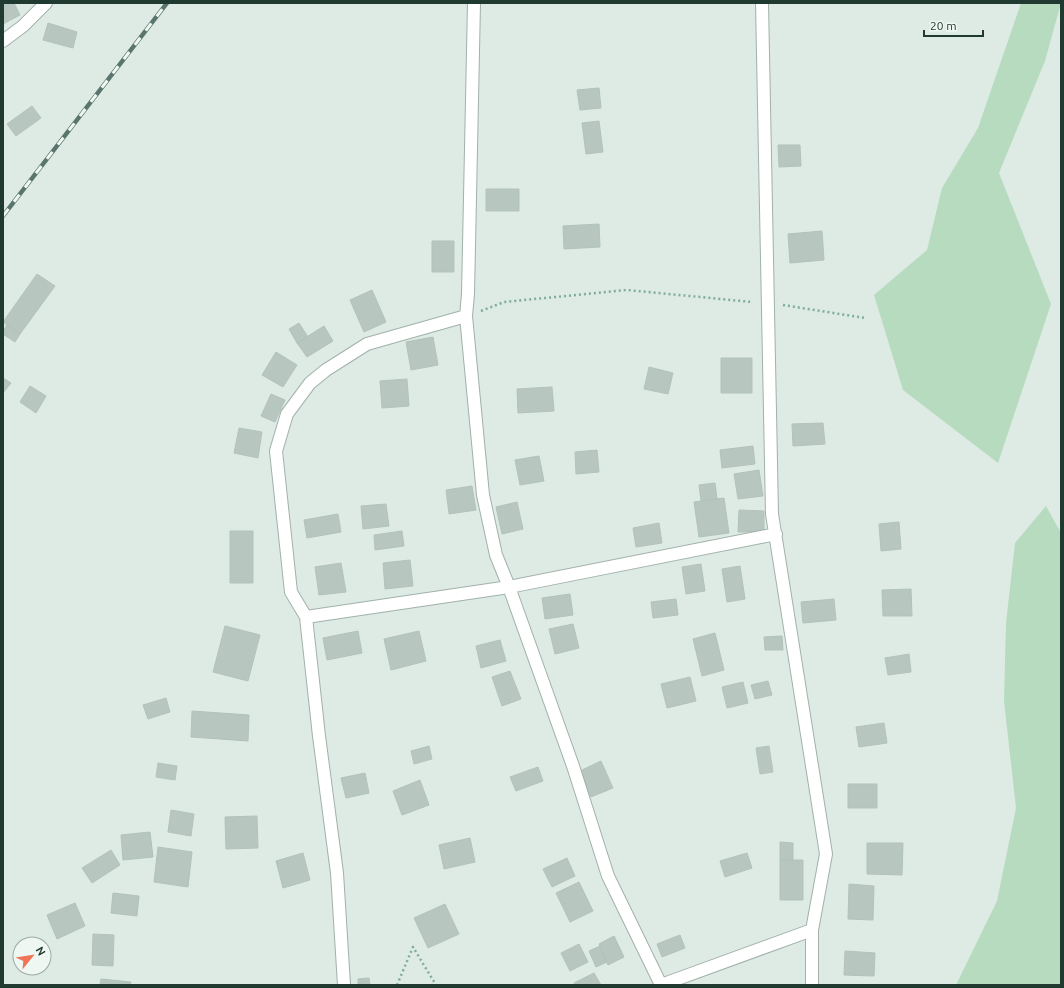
<svg xmlns="http://www.w3.org/2000/svg" width="1064" height="988" viewBox="0 0 1064 988" font-family="Ubuntu,sans-serif">
<style>
.green{fill:#b7dbbf}
.building{fill:#b7c7c0;stroke:#b1c3bb}
.lines{fill:none;stroke-linecap:round;stroke-linejoin:round}
.minor-casing{stroke:#a1b1ab;stroke-width:14}
.path{stroke:#7fad9c;stroke-width:2.5;stroke-dasharray:2 3;stroke-linecap:butt}
.minor{stroke:#fff;stroke-width:12}
.rail-casing{stroke:#5a756d;stroke-width:4.5}
.rail{stroke:#eff7f2;stroke-width:3;stroke-dasharray:9;stroke-linecap:butt}
</style>
<rect width="100%" height="100%" fill="#deeae4"/>
<!-- green -->
<path class="green" d="M1021 3H1061L1045 61 999 173 1051 304 998 463 903 390 874 295 927 250 942 188 978 128Z
M1046 506 1061 533V985H956L997 901 1016 808 1004 701 1006 623 1015 543Z"/>
<!-- building -->
<path class="building" d="M3 3H14L20 15 3 24Z
M48 23 77 32 73 48 43 40Z
M599 88 601 108 580 110 577 90Z
M32 106 41 118 16 136 7 124Z
M599 121 603 152 586 154 582 123Z
M778 145H800L801 166 779 167Z
M486 189H519V211H486Z
M599 224 600 247 564 249 563 226Z
M822 231 824 260 790 263 788 234Z
M432 241H454V272H432Z
M37 274 55 286 20 334 3 322Z
M372 290 386 322 364 332 350 300Z
M299 323 308 337 297 343 289 329Z
M7 325 20 334 15 342 3 334V331Z
M324 326 333 341 307 357 297 343Z
M433 337 438 365 411 370 406 342Z
M276 352 297 365 283 387 262 375Z
M721 358H752V393H721Z
M649 367 673 373 668 394 644 389Z
M3 378 11 383 3 393Z
M407 379 409 406 382 408 380 381Z
M30 386 46 396 36 413 20 402Z
M552 387 554 411 518 413 517 389Z
M271 394 285 400 275 422 261 416Z
M823 423 825 444 793 446 792 424Z
M239 428 262 432 258 458 234 453Z
M753 446 755 464 722 468 720 450Z
M597 450 599 472 576 474 575 452Z
M539 456 544 481 520 485 515 460Z
M759 470 763 496 738 499 734 474Z
M715 483 717 499 701 501 699 485Z
M472 486 476 510 449 514 446 490Z
M724 498 729 533 699 537 694 502Z
M517 502 523 529 502 534 496 507Z
M386 504 389 526 363 529 361 506Z
M739 510 764 511V532H738Z
M338 514 341 532 307 538 304 520Z
M899 522 901 549 881 551 879 524Z
M659 523 662 543 636 547 633 528Z
M230 531H253V583H230Z
M402 531 404 546 375 550 374 535Z
M410 560 413 586 385 589 383 563Z
M341 563 346 592 319 595 315 567Z
M701 564 705 591 686 594 682 567Z
M740 566 745 599 727 602 722 569Z
M911 589 912 616H883L882 590Z
M570 594 573 615 545 619 542 598Z
M676 599 678 615 653 618 651 602Z
M834 599 836 620 803 623 801 602Z
M573 624 579 648 555 654 549 629Z
M225 626 260 635 248 681 213 672Z
M358 631 362 653 327 660 323 638Z
M419 631 426 661 391 670 384 639Z
M715 633 724 670 702 676 693 639Z
M782 636 783 650H765L764 637Z
M500 640 506 661 481 668 476 646Z
M909 654 911 672 888 675 885 658Z
M510 671 521 699 502 706 492 677Z
M690 677 696 701 667 708 661 684Z
M768 681 772 695 755 699 751 685Z
M743 682 748 703 727 708 722 687Z
M166 698 170 712 148 719 143 705Z
M192 711 249 715 248 741 191 737Z
M884 723 887 743 859 747 856 727Z
M429 746 432 759 414 764 411 751Z
M769 746 773 772 760 774 756 748Z
M601 761 613 788 591 797 580 771Z
M158 763 177 766 175 780 156 777Z
M538 767 543 781 516 791 510 777Z
M365 773 369 793 346 798 341 778Z
M420 780 429 805 402 815 393 791Z
M848 784H877V808H848Z
M171 810 194 814 191 836 168 832Z
M257 816 258 848 226 849 225 817Z
M150 832 153 857 123 860 121 835Z
M470 838 475 862 444 869 439 845Z
M780 842 793 843V860H780Z
M867 843H903L902 875 867 874Z
M158 847 192 852 188 887 154 882Z
M111 850 120 865 92 883 82 868Z
M303 853 310 880 283 888 276 861Z
M747 853 752 868 725 877 720 861Z
M567 858 575 876 552 887 543 869Z
M780 860H803V900H780Z
M579 882 593 911 570 922 556 893Z
M849 884 874 886 873 920 848 919Z
M113 893 139 896 137 916 111 913Z
M75 903 85 926 57 939 47 915Z
M445 904 459 934 428 948 414 918Z
M93 934 114 935 113 966 92 965Z
M680 935 685 948 662 957 657 944Z
M614 936 624 957 608 965 599 944Z
M579 944 588 962 570 971 561 953Z
M600 946 607 962 596 967 589 951Z
M845 951 875 953 874 976 844 975Z
M594 973 601 985H575L574 983Z
M369 978 370 985H358V979Z
M101 979 131 982 130 985H100Z"/>
<g class="lines">
<!-- minor casing -->
<g class="minor-casing">
<path id="minor" d="M474 3 468 294 466 316 483 495 496 555 509 587 573 766 608 876 661 985 812 930
M762 3 772 514 826 854 812 930V985
M3 41 23 26 46 3
M306 617 509 587 776 534
M344 985 337 873 319 736 306 617 291 592 276 451 287 414 310 383 326 370 367 344 466 316"/>
</g>
<!-- path -->
<path class="path" d="M783 305 865 318
M481 311 504 302 627 290 752 302
M397 985 413 947 436 985"/>
<!-- minor -->
<use href="#minor" class="minor"/>
<!-- rail casing -->
<g class="rail-casing">
<path id="rail" d="M3 216 167 3"/>
</g>
<!-- rail -->
<use href="#rail" class="rail"/>
</g>
<!-- border -->
<rect width="1064" height="988" fill="none" stroke="#203931" stroke-width="8"/>
<!-- north arrow -->
<g transform="translate(32 956) rotate(60)"><circle r="19" fill="#eff7f2" stroke="#9caba5"/>
<path d="M0-3L7 15L0 10L-7 15Z" fill="#f07456"/>
<text y="-6" font-size="11" font-weight="bold" text-anchor="middle" fill="#203931">N</text>
</g>
<!-- scale -->
<path d="M924 30v6h59v-6" fill="none" stroke="#203931" stroke-width="2"/>
<text x="930" y="30" font-size="12" fill="#203931" stroke="#eff7f2" stroke-width="3" paint-order="stroke">20 m</text>
</svg>
